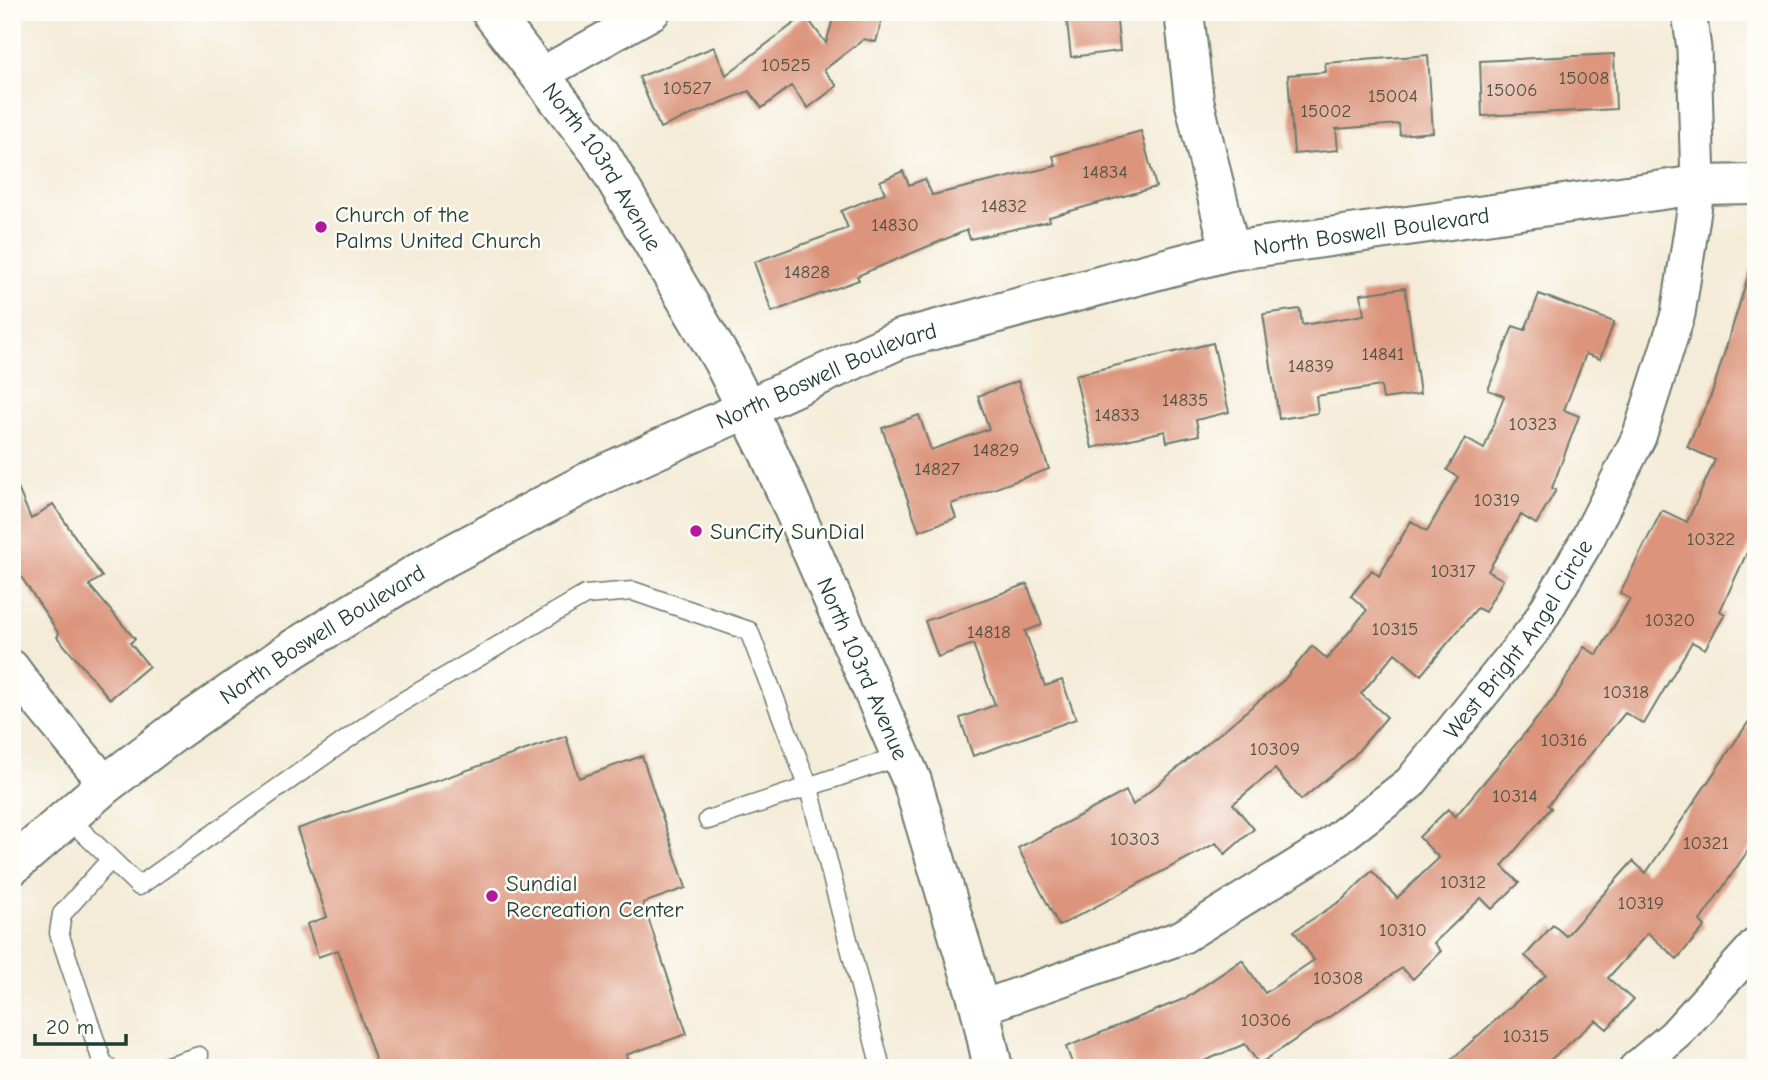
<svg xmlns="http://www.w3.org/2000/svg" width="1768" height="1080" viewBox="0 0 1768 1080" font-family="'Comic Neue',sans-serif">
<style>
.building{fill:#dc947c}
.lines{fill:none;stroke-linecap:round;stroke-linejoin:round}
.service-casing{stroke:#6a7a6d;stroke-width:21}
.minor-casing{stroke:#6a7a6d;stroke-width:37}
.tertiary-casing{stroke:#6a7a6d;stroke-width:42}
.service{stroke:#fff;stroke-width:18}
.minor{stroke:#fff;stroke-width:33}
.tertiary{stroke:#fff;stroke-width:38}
.poi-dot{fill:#b5179e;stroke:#fdfcf7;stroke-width:2.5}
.labels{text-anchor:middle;stroke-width:5;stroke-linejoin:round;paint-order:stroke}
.number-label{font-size:19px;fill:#4e5346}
.street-label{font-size:23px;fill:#1f3d34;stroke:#fdfcf7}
.poi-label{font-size:23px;fill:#1f3d34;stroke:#fdfcf7;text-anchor:start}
</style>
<rect width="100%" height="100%" fill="#fdfcf7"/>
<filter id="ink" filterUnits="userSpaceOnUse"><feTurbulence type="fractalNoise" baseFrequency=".0143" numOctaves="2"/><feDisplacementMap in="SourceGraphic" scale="14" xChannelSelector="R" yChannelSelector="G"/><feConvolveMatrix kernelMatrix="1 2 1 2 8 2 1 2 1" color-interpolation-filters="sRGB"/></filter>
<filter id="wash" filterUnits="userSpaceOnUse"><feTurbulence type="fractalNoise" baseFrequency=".00686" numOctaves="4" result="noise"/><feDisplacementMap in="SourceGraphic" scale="28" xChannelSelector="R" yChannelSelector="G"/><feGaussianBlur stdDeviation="1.57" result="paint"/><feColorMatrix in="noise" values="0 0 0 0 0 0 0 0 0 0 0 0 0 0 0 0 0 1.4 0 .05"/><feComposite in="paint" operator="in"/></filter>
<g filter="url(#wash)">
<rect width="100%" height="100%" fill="#f4ecd8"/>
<g id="blocks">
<!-- building -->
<path class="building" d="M835 12H884L876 42 864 39 824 70 837 86 808 108 791 86 762 108 749 91 660 128 639 77 714 47 726 75 805 15 826 43Z
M1066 12H1116L1120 51 1071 57Z
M1614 54 1616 109 1482 116 1480 61Z
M1428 55 1433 132 1400 135 1399 124 1336 129 1338 150 1294 154 1288 75 1326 72 1325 63Z
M1141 131 1156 187 1049 217 1050 221 970 239 967 230 857 276 859 280 772 312 754 262 848 228 841 211 885 193 880 181 903 171 909 185 925 179 932 195 1056 166 1053 156Z
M1750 270 1756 271V533L1720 611 1725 614 1705 649 1692 642 1644 724 1625 713 1548 805 1551 808 1502 866 1519 883 1492 909 1481 898 1434 943 1441 951 1413 979 1402 968 1259 1064 1245 1044 1187 1068H1074L1066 1047 1186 998 1242 960 1265 993 1314 960 1294 931 1342 900 1372 871 1397 898 1439 858 1419 837 1448 809 1455 817 1555 697 1584 647 1597 655 1630 599 1620 593 1662 510 1687 522 1715 460 1687 447 1712 393Z
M1405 288 1420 394 1383 399 1381 386 1316 396 1318 413 1279 419 1263 314 1300 309 1302 325 1364 315 1361 294Z
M1539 294 1614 322 1600 359 1586 354 1564 410 1579 416 1552 488 1556 490 1536 524 1521 515 1488 571 1503 580 1485 612 1477 608 1421 675 1395 653 1361 694 1387 717 1353 757 1301 800 1275 769 1233 804 1254 829 1225 854 1216 843 1059 926 1018 848 1126 791 1133 805 1284 680 1312 646 1327 659 1367 610 1351 596 1372 570 1379 576 1411 521 1427 531 1458 477 1447 470 1465 438 1484 449 1504 396 1488 390 1513 326 1525 330Z
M1213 343 1229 412 1196 420 1199 435 1167 442 1165 431 1092 448 1075 375Z
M1018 381 1049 469 951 504 956 518 919 531 882 428 919 415 931 450 989 429 978 396Z
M12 474 31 519 53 504 102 577 89 585 135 639 130 643 149 666 110 699 57 637 59 634 12 563Z
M1027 584 1042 625 1025 631 1045 686 1062 680 1076 719 973 756 960 718 995 705 973 644 938 657 925 621Z
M1756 711V839L1700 921 1705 926 1677 959 1648 933 1608 978 1633 1000 1607 1029 1596 1020 1541 1068H1442L1546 975 1525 956 1553 925 1566 936 1633 861 1646 873Z
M566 736 579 778 642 756 686 888 643 903 687 1034 626 1055 630 1068H378L338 950 318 957 307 924 327 917 297 829Z"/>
</g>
</g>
<g filter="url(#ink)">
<use href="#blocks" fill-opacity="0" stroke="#6a7a6d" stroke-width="2"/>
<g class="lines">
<!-- service casing -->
<g class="service-casing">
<path id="service" d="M67 817 139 886 390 709 585 595 633 591 749 631 809 788 881 1068
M708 820 901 756
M108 1068 102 1061 59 933 62 914 111 859
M161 1068 199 1056"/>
</g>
<!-- minor casing -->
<g class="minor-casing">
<g id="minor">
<path d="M542 74 653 12"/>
<path d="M12 667 38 702 106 784"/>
<path id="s1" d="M980 1008 1182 937 1327 847 1410 783 1536 627 1586 542 1639 437 1678 314 1698 185 1694 49 1689 12"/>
<path d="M1636 1068 1675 1035 1756 945"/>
</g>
</g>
<!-- tertiary casing -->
<g class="tertiary-casing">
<g id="tertiary">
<path id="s2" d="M491 12 600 153 722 360 769 453 912 781 980 1008 993 1068"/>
<path d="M1184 12 1194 100 1230 251"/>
<path id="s3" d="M12 866 106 784 176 731 295 648 431 565 599 476 900 339 1230 251 1698 185 1756 184"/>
</g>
</g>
<!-- service -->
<use href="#service" class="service"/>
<!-- minor -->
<use href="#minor" class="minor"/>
<!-- tertiary -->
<use href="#tertiary" class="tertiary"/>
</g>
</g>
<!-- markers -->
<g class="poi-dot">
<circle cx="321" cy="227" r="7"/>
<circle cx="696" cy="531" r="7"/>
<circle cx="492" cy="896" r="7"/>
</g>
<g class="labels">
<!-- number labels -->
<g class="number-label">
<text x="786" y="71">10525</text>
<text x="1584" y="84">15008</text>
<text x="687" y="94">10527</text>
<text x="1512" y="96">15006</text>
<text x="1393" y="102">15004</text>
<text x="1326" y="117">15002</text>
<text x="1105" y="178">14834</text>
<text x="1004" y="212">14832</text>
<text x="895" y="231">14830</text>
<text x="807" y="278">14828</text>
<text x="1383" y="360">14841</text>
<text x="1311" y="372">14839</text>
<text x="1185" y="406">14835</text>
<text x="1117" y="421">14833</text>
<text x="1533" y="430">10323</text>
<text x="996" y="456">14829</text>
<text x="937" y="475">14827</text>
<text x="1497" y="506">10319</text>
<text x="1711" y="545">10322</text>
<text x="1453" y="577">10317</text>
<text x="1670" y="626">10320</text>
<text x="1395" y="635">10315</text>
<text x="989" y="638">14818</text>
<text x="1626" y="698">10318</text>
<text x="1564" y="746">10316</text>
<text x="1275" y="755">10309</text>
<text x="1515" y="802">10314</text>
<text x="1135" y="845">10303</text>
<text x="1706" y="849">10321</text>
<text x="1463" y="888">10312</text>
<text x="1641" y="909">10319</text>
<text x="1403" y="936">10310</text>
<text x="1338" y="984">10308</text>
<text x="1266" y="1026">10306</text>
<text x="1526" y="1042">10315</text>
</g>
<!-- street labels -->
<g class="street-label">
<text dy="8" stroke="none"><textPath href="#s2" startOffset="191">North 103rd Avenue</textPath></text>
<text dy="8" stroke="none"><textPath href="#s3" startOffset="1522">North Boswell Boulevard</textPath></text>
<text dy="8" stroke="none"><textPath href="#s3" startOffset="956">North Boswell Boulevard</textPath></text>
<text dy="8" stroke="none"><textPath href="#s3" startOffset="388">North Boswell Boulevard</textPath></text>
<text dy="8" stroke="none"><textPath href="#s1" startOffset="670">West Bright Angel Circle</textPath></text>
<text dy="8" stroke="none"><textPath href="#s2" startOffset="758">North 103rd Avenue</textPath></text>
</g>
<!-- poi labels -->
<g class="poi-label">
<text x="335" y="222">Church of the<tspan x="335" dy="26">Palms United Church</tspan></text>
<text x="710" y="539">SunCity SunDial</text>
<text x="506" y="891">Sundial<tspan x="506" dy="26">Recreation Center</tspan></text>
</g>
</g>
<!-- margin -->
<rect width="1768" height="1080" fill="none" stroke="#fdfcf7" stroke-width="42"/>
<!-- scale -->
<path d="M35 1034v10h91v-10" fill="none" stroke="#1f3d34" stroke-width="3.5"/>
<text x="46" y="1034" font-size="21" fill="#1f3d34" stroke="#fdfcf7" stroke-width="5" paint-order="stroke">20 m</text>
</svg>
